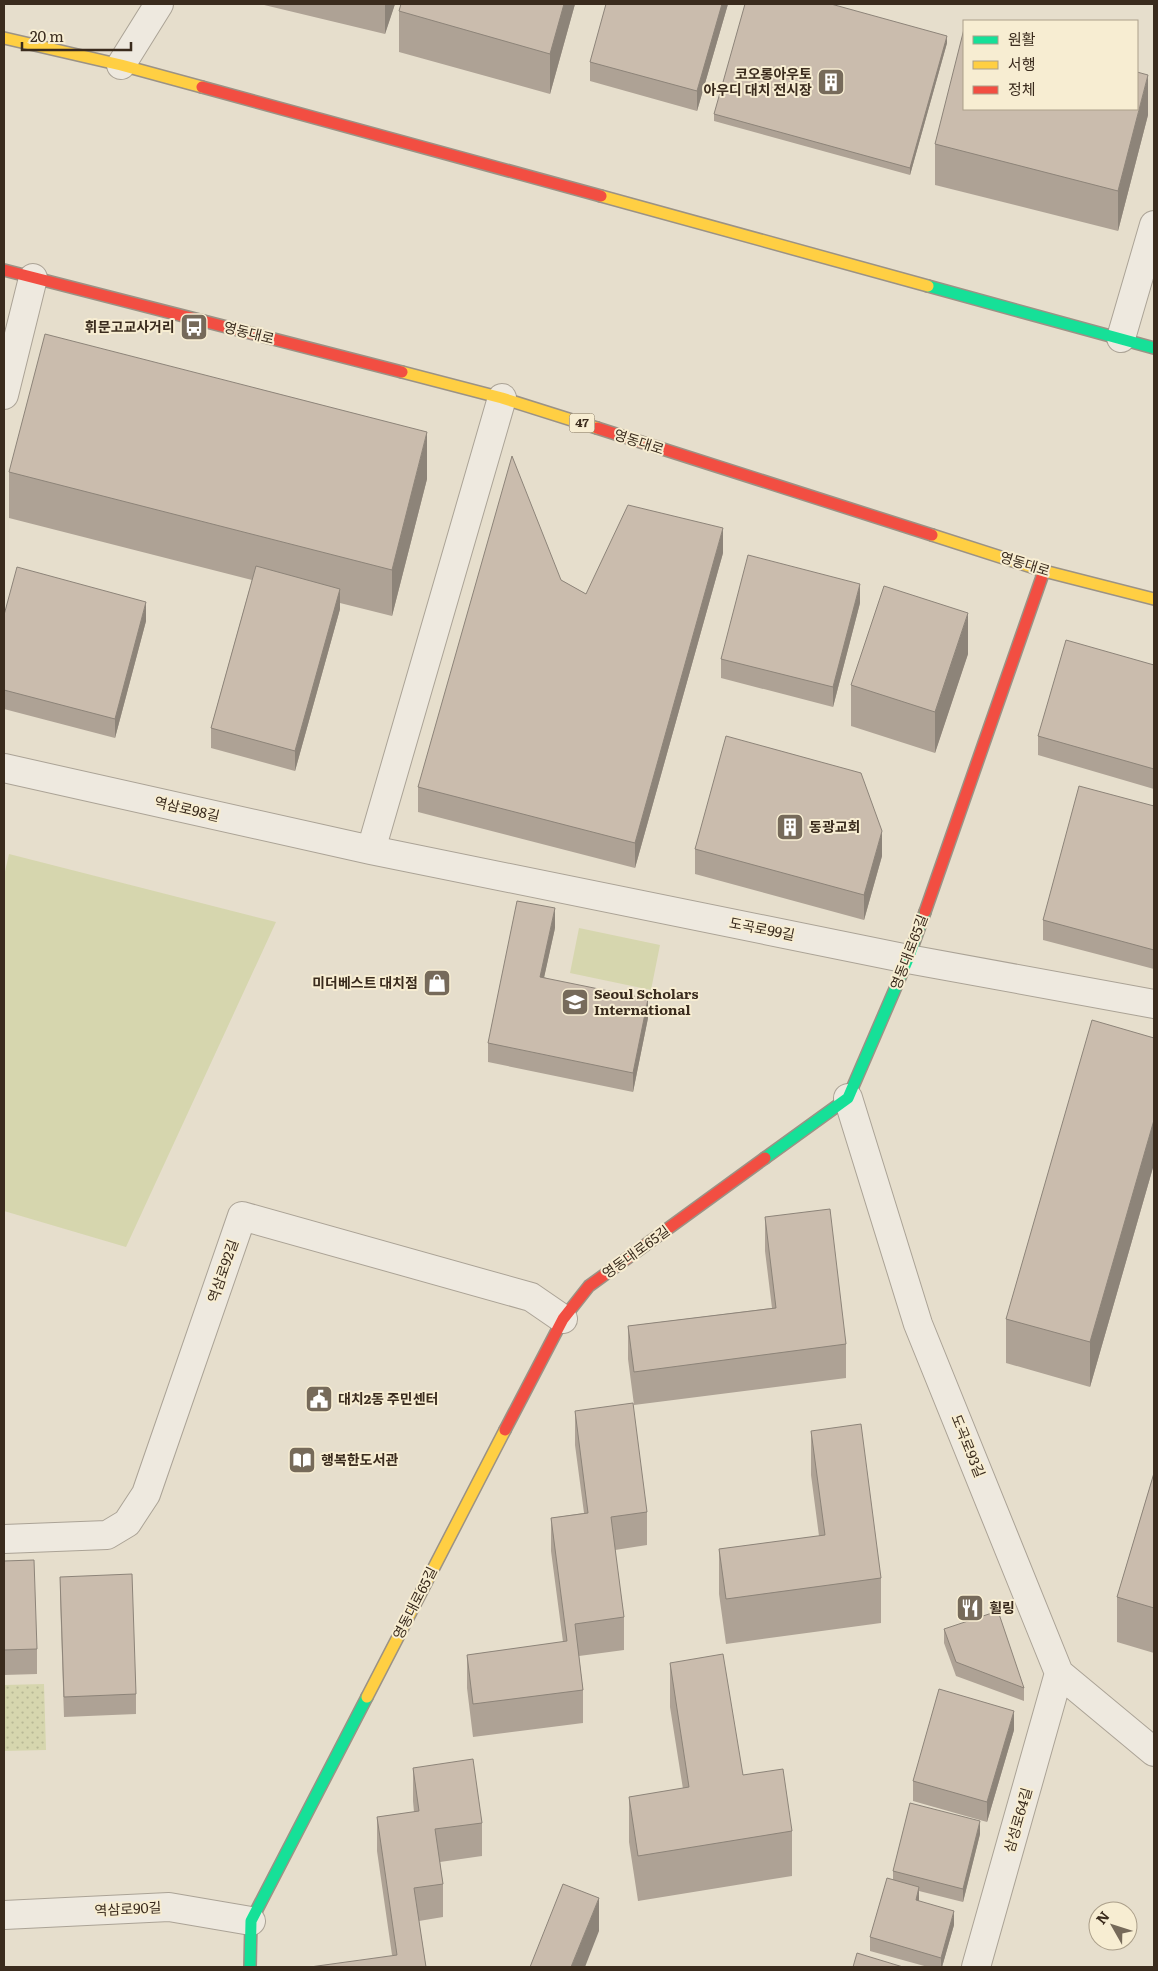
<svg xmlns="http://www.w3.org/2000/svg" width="1158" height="1971" viewBox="0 0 1158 1971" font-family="Literata,'Noto Sans KR',serif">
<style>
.grass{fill:#d6d6ae}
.park{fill:url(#park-dots)}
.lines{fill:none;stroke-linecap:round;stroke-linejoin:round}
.street-casing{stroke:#aba396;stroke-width:30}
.fast-casing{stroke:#9b9285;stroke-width:14}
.slow-casing{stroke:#9b9285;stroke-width:14}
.jam-casing{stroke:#9b9285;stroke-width:14}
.street{stroke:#eee9df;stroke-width:28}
.fast{stroke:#16e098;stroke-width:11}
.slow{stroke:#ffcf43;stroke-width:11}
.jam{stroke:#f24e42;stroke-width:11}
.wall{fill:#aea295}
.shaded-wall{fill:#8d8479}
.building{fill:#cabcad;stroke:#8d8479}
.labels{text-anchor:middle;stroke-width:4;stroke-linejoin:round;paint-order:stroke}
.shield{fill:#f7edd2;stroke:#736553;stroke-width:1}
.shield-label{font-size:12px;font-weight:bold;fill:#3a2b1d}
.poi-label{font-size:14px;font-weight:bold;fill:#3a2b1d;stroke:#f7edd2;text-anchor:start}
.street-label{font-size:14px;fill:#3a2b1d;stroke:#f7edd2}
</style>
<defs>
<pattern id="park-dots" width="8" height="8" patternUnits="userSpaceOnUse" patternTransform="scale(1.25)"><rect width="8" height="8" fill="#d6d6ae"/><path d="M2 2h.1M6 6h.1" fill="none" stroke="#b8b895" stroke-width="1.8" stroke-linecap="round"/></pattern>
</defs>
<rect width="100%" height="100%" fill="#e6decc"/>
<!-- grass -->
<path class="grass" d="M9 854 276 922 126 1247 4 1211V876Z
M579 928 660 945 651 990 570 973Z"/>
<!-- park -->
<path class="park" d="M44 1684 46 1750 4 1751V1685Z"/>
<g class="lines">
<!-- street casing -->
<g class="street-casing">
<path id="street" d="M121 65 159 4
M1121 338 1154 225
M4 395 33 278
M4 768 371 850 908 959 1154 1004
M371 850 502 398
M848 1098 918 1324 1059 1673 1154 1752
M4 1539 107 1535 127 1523 146 1494 242 1216 531 1297 563 1319
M4 1915 169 1907 251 1921
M976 1967 1059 1673"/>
</g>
<!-- fast casing -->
<g class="fast-casing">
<path id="fast" d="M928 286 1154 348
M765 1158 848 1098 908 959 925 912
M250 1967 251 1921 367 1697"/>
</g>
<!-- slow casing -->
<g class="slow-casing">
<path id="slow" d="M4 38 121 65 202 87
M601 196 928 286
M402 372 502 398 597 428
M932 535 1044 571 1154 599
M367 1697 505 1430"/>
</g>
<!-- jam casing -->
<g class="jam-casing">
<path id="jam" d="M202 87 601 196
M4 270 402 372
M597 428 932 535
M925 912 1044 571
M505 1430 563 1319 589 1286 765 1158"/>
</g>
<!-- street -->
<use href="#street" class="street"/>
<!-- fast -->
<use href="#fast" class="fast"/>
<!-- slow -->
<use href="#slow" class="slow"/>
<!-- jam -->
<use href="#jam" class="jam"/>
</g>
<!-- wall -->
<path class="wall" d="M260 4H395L385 34Z
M401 4H575L550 94 399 52V11Z
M728 4 697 111 590 81V62Z
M947 43 910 175 714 121V114Z
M1148 115 1118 231 935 185V144Z
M9 472 427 479 392 616 340 603V609L295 771 211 748V728L252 580 9 518Z
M723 553 635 868 418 812V787L561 580 586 594Z
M860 603 833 707 721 678V659Z
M4 615 146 621 115 738 4 709Z
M968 654 935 753 851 726V685Z
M1154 665V789L1038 755V736Z
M1154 806V969L1043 940V920Z
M695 849 882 856 864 920 695 874Z
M555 928 544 977 648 1018 633 1092 488 1062V1043Z
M1154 1038V1164L1090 1387 1006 1363V1319Z
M765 1217 846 1344V1378L634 1405 628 1359V1326L772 1308 765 1251Z
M575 1411 647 1512V1545L615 1550 624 1617V1650L579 1656 583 1690V1723L473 1737 467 1688V1655L563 1642 551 1551V1518L584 1513 575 1445Z
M811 1431 881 1578V1623L726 1644 719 1594V1549L819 1536 811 1475Z
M1154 1473V1653L1117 1642V1597Z
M4 1561 37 1649V1674L4 1675Z
M60 1577 136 1694V1714L64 1717 60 1597Z
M944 1629 1024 1688V1701L956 1676 944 1643Z
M670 1663 743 1775 792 1831V1876L638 1901 629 1842V1797L683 1789 670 1707Z
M1014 1730 987 1822 913 1801V1781Z
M413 1768 482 1823V1856L440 1862 443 1884V1917L419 1921 426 1967 392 1955 377 1851V1817L414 1812 413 1801Z
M980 1834 963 1902 919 1891V1901L954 1925 942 1967H928L870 1951V1937L893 1880V1871Z"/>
<!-- shaded-wall -->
<path class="shaded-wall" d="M385 4H395L385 34Z
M564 4H575L550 94V54Z
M722 4H728L697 111V91Z
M947 36V43L910 175V168Z
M1148 75V115L1118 231V191Z
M427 432V479L392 616V570Z
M723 528V553L635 868V843Z
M860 584V603L833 707V687Z
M340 589V609L295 771V751Z
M146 602V621L115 738V719Z
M968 613V654L935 753V712Z
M882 831V856L864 920V895Z
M555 908V928L540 996V977Z
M648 999V1018L633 1092V1073Z
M1154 1120V1164L1090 1387V1342Z
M1014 1711V1730L987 1822V1802Z
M980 1821V1834L963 1902V1889Z
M919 1887V1901L916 1900Z
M599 1898V1931L585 1967H571Z
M954 1911V1925L942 1967H941V1958Z"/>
<!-- building -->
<path class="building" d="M401 4H564L550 54 399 11Z
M606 4H722L697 91 590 62Z
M745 4H831L947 36 910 168 714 114Z
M964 29V109H1137V72L1148 75 1118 191 935 144Z
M45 334 427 432 392 570 9 472Z
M512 456 561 580 586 594 628 505 723 528 635 843 418 787Z
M748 555 860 584 833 687 721 659Z
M256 566 340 589 295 751 211 728Z
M17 567 146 602 115 719 4 690V615Z
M884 586 968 613 935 712 851 685Z
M1066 640 1154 665V769L1038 736Z
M726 736 861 773 882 831 864 895 695 849Z
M1079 786 1154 806V950L1043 920Z
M517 901 555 908 540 977 648 999 633 1073 488 1043Z
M1092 1020 1154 1038V1120L1090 1342 1006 1319Z
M830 1209 846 1344 634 1372 628 1326 776 1308 765 1217Z
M633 1403 647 1512 611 1517 624 1617 575 1624 583 1690 473 1704 467 1655 567 1641 551 1518 588 1513 575 1411Z
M861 1424 881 1578 726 1599 719 1549 825 1535 811 1431Z
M1154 1473V1608L1117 1597Z
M34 1560 37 1649 4 1650V1561Z
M132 1574 136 1694 64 1697 60 1577Z
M998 1611 1024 1688 956 1662 944 1629Z
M723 1654 743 1775 783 1769 792 1831 638 1856 629 1797 689 1787 670 1663Z
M939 1689 1014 1711 987 1802 913 1781Z
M473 1759 482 1823 435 1829 443 1884 414 1888 426 1967H310L397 1955 377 1817 419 1811 413 1768Z
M910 1803 980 1821 963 1889 893 1871Z
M887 1878 919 1887 916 1900 954 1911 941 1958 870 1937Z
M563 1884 599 1898 571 1967H530Z
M857 1953 903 1967H853Z"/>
<!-- icons -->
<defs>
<g id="building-square" transform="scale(1.4375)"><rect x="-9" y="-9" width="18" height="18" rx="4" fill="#766a5a" stroke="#f7edd2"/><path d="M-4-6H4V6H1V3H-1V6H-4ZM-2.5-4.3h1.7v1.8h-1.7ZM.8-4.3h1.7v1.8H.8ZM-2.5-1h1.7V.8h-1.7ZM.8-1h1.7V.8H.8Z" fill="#fff"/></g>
<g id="bus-square" transform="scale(1.4375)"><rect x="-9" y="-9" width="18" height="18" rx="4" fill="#766a5a" stroke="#f7edd2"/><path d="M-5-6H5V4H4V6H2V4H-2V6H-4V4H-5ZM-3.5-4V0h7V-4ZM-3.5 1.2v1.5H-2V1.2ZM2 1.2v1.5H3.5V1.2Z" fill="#fff"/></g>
<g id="shop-square" transform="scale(1.4375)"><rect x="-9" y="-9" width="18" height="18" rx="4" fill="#766a5a" stroke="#f7edd2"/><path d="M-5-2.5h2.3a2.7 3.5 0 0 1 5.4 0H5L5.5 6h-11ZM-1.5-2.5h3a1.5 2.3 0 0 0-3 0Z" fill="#fff"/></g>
<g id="school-square" transform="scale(1.4375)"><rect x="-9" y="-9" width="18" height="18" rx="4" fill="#766a5a" stroke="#f7edd2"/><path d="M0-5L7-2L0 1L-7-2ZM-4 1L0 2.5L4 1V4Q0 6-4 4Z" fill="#fff"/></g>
<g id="civic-square" transform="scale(1.4375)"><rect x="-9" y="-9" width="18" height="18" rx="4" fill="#766a5a" stroke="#f7edd2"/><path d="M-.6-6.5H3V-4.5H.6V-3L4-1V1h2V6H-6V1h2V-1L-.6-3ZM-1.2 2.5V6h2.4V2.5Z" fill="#fff"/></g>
<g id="library-square" transform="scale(1.4375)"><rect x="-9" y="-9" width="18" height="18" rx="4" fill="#766a5a" stroke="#f7edd2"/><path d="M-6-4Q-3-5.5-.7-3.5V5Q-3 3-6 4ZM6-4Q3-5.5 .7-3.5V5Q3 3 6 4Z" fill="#fff"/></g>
<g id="restaurant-square" transform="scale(1.4375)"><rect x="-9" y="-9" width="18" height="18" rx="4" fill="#766a5a" stroke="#f7edd2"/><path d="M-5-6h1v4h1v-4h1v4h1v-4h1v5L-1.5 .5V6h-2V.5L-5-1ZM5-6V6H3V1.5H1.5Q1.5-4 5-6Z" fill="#fff"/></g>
</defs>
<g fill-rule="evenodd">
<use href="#building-square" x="831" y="82"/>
<use href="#bus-square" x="194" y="327"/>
<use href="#building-square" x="790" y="827"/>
<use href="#shop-square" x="437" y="983"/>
<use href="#school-square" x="575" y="1002"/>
<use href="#civic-square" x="319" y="1399"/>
<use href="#library-square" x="302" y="1460"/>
<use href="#restaurant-square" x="970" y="1608"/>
</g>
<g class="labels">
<!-- shield labels -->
<rect class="shield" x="569.5" y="413.5" width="25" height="19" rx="4"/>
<g class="shield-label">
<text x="582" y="427">47</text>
</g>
<!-- poi labels -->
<g class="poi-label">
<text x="812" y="79" text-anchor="end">코오롱아우토<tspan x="812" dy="16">아우디 대치 전시장</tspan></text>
<text x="175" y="332" text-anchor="end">휘문고교사거리</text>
<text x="809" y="832">동광교회</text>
<text x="418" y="988" text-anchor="end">미더베스트 대치점</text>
<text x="594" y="999">Seoul Scholars<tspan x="594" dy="16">International</tspan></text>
<text x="338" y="1404">대치2동 주민센터</text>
<text x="321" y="1465">행복한도서관</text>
<text x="989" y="1613">휠링</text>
</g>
<!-- street labels -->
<g class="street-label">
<text transform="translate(249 333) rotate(14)" y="5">영동대로</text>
<text transform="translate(639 442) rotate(18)" y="5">영동대로</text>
<text transform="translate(1025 564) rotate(17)" y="5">영동대로</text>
<text transform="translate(187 809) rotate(13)" y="5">역삼로98길</text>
<text transform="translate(762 929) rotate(11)" y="5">도곡로99길</text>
<text transform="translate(909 952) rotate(-69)" y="5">영동대로65길</text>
<text transform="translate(636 1252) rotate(-36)" y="5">영동대로65길</text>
<text transform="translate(223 1271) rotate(-71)" y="5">역삼로92길</text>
<text transform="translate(968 1446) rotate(68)" y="5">도곡로93길</text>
<text transform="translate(415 1603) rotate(-63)" y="5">영동대로65길</text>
<text transform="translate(1018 1820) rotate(-74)" y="5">삼성로64길</text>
<text transform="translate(128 1909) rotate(-3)" y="5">역삼로90길</text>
</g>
</g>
<!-- border -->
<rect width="1158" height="1971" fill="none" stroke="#3a2b1d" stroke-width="10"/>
<!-- legend -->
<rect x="963" y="20" width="175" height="90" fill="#f7edd2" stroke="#ab9f8a"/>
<rect x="973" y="36" width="25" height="8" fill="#16e098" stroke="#ab9f8a"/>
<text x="1008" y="45" font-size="15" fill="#3a2b1d">원활</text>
<rect x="973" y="61" width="25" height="8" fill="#ffcf43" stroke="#ab9f8a"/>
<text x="1008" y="70" font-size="15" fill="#3a2b1d">서행</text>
<rect x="973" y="86" width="25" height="8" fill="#f24e42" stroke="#ab9f8a"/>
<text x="1008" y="95" font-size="15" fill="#3a2b1d">정체</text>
<!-- north arrow -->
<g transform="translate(1113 1926) rotate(309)"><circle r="24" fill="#f7edd2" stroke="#ab9f8a"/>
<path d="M0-4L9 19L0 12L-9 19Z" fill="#766a5a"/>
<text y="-8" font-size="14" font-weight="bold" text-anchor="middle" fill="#3a2b1d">N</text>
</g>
<!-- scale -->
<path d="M22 42v8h109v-8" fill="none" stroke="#3a2b1d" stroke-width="2.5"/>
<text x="30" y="42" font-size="15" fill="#3a2b1d" stroke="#f7edd2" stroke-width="4" paint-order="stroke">20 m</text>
</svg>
